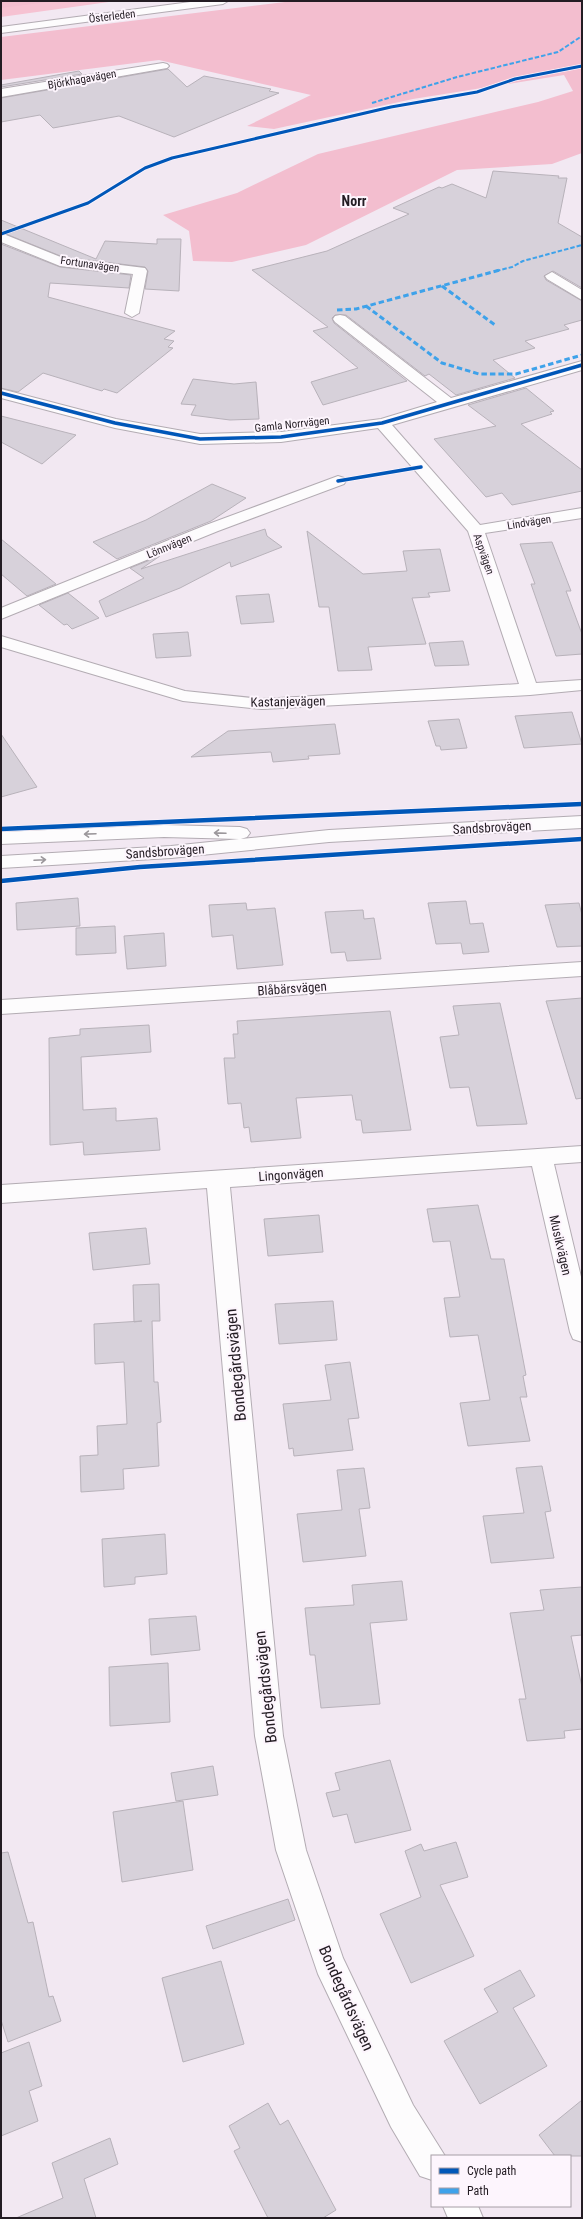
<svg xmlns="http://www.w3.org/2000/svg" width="583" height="2219" viewBox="0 0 583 2219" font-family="'Roboto Condensed',sans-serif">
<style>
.green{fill:#f6c2d2}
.forest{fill:#f3becf}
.building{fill:#d7d1da;stroke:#b8b2ba}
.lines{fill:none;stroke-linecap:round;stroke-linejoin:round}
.minor-casing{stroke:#b3acb3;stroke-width:2}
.major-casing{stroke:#b3acb3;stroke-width:2}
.highway-casing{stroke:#b3acb3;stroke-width:2}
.minor{fill:#fdfcfd;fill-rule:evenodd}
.major{fill:#fdfcfd;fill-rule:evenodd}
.highway{fill:#fdfcfd;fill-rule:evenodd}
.quiet-far1{stroke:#3ea2ea;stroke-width:2;stroke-dasharray:4.5 2;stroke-linecap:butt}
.quiet{stroke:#3ea2ea;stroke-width:3;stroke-dasharray:5.5 3;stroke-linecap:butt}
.cycleway-far2-casing{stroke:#fdf5fd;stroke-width:4.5}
.cycleway-far1-casing{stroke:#fdf5fd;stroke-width:5}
.cycleway-casing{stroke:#fdf5fd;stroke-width:6}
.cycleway-far2{stroke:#0057b8;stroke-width:3}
.cycleway-far1{stroke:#0057b8;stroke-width:3.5}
.cycleway{stroke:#0057b8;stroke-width:4.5}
.oneway{stroke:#9b979b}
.labels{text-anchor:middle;stroke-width:4;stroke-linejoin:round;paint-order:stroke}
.far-street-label{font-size:11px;fill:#231c23;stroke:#fdf5fd}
.street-label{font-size:13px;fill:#231c23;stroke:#fdf5fd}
.far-district-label{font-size:14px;font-weight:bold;fill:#231c23;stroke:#fdf5fd}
.near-street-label{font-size:16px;fill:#231c23;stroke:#fdf5fd}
</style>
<rect width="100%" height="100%" fill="#f2e8f2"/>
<!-- green -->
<path class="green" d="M1 1H116L1 17Z"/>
<!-- forest -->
<path class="forest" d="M1 1H56L1 8Z
M293 1H582V153L552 164 457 170 306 245 232 262 193 261 189 231 163 215 237 193 318 154 538 102 573 91 564 75 413 99 274 129 247 126 311 95 159 60 1 80V37Z"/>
<!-- building -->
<path class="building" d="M168 69 187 87 204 76 271 89 269 91 279 93 174 137 119 116 53 128 40 115 1 122V98Z
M79 71 82 74 1 87V85Z
M493 171 559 176 558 178H567L558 223 582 237V288L553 271 544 276 546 280 582 301V320L564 325 569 329 525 341 535 348 493 360 515 378 456 395 429 374 425 376 346 315H335L332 318 334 323 407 381 323 405 311 382 358 368 313 331 328 327 252 270 327 251 409 214 393 208 439 187 442 188 452 184 486 198Z
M1 220 96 259 105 241 157 244V239H181L179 291 145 289 148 271 145 267 63 257 1 232Z
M1 244 60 267 131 275 129 288 50 283 48 297 175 331 164 339 174 341 168 347 173 348 117 393 104 389 102 391 43 373 18 392 1 388Z
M193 379 234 384 256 382 259 419 230 420 191 415 196 405 181 404Z
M526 388 554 411 550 412 552 414 521 424 582 470V491L512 505 502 493 486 497 434 439 496 426 468 405Z
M1 416 76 435 42 464 1 442Z
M212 484 246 498 211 521 117 559 93 542 146 520Z
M265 529 267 536 282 547 231 567 230 562 180 588 106 617 99 601 144 578 130 568 160 556 141 569Z
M307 531 363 574 407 571 403 551 440 549 450 591 428 593 430 597 412 598 426 644 368 647 372 670 338 671 329 607H319Z
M1 539 56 584 27 596 1 574Z
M552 542 571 591H566L582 634V654L556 656 531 584H535L520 544Z
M68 593 99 618 72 629 67 624 64 625 39 605Z
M269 594 274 622 241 624 236 596Z
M188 632 191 656 156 658 153 634Z
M463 641 469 665 435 666 429 643Z
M572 712 582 744 524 748 515 716Z
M459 719 467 748 441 750 440 746H436L428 721Z
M335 724 340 754 308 756 309 759 273 762 271 752 191 757 228 731Z
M1 734 37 787 1 797Z
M78 898 80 926 17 930 16 903Z
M466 901 470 924 483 923 489 952 463 954 461 943 436 944 428 903Z
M246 903 247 910 275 908 283 965 237 969 233 935 212 937 209 905Z
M579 903 582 915V946L557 947 545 905Z
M363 910 364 919 374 918 381 959 347 961 345 952 331 953 325 912Z
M115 926 116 953 76 955V928Z
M164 933 166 966 127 969 124 936Z
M582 998V1098L576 1099 546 1001Z
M500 1003 527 1124 477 1126 469 1087 450 1088 440 1037 459 1035 453 1006Z
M390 1011 411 1130 363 1133 361 1120H356L352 1095 296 1098 301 1138 251 1142 249 1127 244 1128 241 1103 228 1104 224 1058H235L233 1034H238L237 1021Z
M149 1025 151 1052 81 1057 83 1110 116 1108V1121L157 1118 160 1150 84 1155 83 1142 50 1145 49 1038 80 1035V1029Z
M478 1205 491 1259H504L526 1375 523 1376 527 1397H520L530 1441 468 1446 460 1403 490 1400 478 1335 450 1337 444 1298 460 1297 450 1241 433 1242 427 1209Z
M319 1215 323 1252 268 1256 264 1219Z
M146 1228 150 1264 93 1270 89 1233Z
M159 1284 160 1321H152L154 1382H158L161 1422 157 1423 159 1466 123 1469 124 1489 81 1492 80 1456 98 1455 97 1426 127 1424 124 1362 95 1364 94 1324 142 1321 134 1322 133 1285Z
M333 1301 337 1340 279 1344 275 1304Z
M350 1362 359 1418 348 1419 353 1450 294 1456 293 1448 289 1449 283 1404 331 1400 325 1365Z
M542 1466 551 1511 545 1512 554 1558 491 1563 483 1516 524 1513 516 1468Z
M364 1468 370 1508 359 1509 366 1556 303 1562 297 1514 342 1510 337 1470Z
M165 1534 167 1574 135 1577V1584L104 1587 102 1539Z
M402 1581 407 1620 370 1623 380 1704 321 1708 315 1655H310L305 1608 354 1605 352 1585Z
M582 1587V1635L571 1636 582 1687V1729L564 1731 565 1738 527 1741 519 1699H526L510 1613 544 1610 540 1590Z
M196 1616 200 1650 151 1655 149 1619Z
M168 1663 170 1722 110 1726 109 1667Z
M390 1760 411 1830 355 1843 347 1814 333 1817 326 1793 340 1790 335 1773Z
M213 1766 218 1795 176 1801 171 1773Z
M183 1801 193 1870 122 1882 113 1812Z
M456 1842 468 1877 440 1885 474 1956 411 1983 380 1914 421 1897 405 1851 421 1844 424 1851Z
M8 1852 28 1923 33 1922 49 1997 53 1996 61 2021 8 2042 1 2020V1853Z
M288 1899 295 1920 213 1949 206 1926Z
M221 1961 244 2044 183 2062 162 1978Z
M520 1970 535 1996 513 2008 547 2066 480 2104 444 2041 498 2012 484 1989Z
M29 2042 42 2086 29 2091 38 2121 1 2136V2053Z
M582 2100V2156H555L539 2135Z
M268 2103 280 2125 288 2120 336 2210 323 2218H268L234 2151 240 2148 229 2126Z
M110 2138 118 2164 84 2179 96 2218H16L63 2198 52 2163Z"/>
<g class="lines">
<!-- minor casing -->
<g class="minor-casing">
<path id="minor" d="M163 63 167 64 169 66 167 68 1 97V89Z
M1 233 63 258 145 268 147 271 139 313 132 317 125 313 133 274 60 266 1 242Z
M552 272 582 290V300L547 279 545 276Z
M340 315 345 316 451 398 582 361V370L392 425 480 525 582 508V518L485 533 536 683 582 680V690L530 695 262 709 183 701 1 647V636L185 691 262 699 519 684 468 531 378 428 281 442 200 444 115 428 1 398V389L116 419 200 434 281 432 381 419 437 402 335 322 333 319 335 316Z
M338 476 344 478 346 481 344 484 218 531 1 619V608L206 525Z
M582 962V976L1 1014V1000Z
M582 1146V1162L554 1164 582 1281V1342L573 1339 570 1332 532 1166 230 1187 283 1736 306 1850 343 1958 413 2105 445 2156H432V2180L420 2176 391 2127 318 1974 276 1850 255 1736 207 1188 1 1203V1185Z
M443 2206H478L483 2218H448Z"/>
</g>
<!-- major casing -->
<g class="major-casing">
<path id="major" d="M582 816V828L329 842 171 858 1 868V856L171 846 239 839 164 837 1 844V832L164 825 240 827 247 829 250 833 247 837 241 839 329 830Z"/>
</g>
<!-- highway casing -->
<g class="highway-casing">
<path id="highway" d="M198 1H228L223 4 1 33V27Z"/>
</g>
<!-- minor -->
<use href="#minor" class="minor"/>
<!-- major -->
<use href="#major" class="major"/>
<!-- highway -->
<use href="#highway" class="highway"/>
<!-- quiet-far1 -->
<path class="quiet-far1" d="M372 103 457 77 558 52 582 36
M582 208V212
M496 271 512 267 523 261 582 245"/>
<!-- quiet -->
<path class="quiet" d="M442 286 495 325
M366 306 442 363 479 374H516L582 355
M337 310 356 309 500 270"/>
<!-- cycleway-far2 casing -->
<g class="cycleway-far2-casing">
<path id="cycleway-far2" d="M1 234 88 203 145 168 172 158 391 107 477 92 515 79 582 66"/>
</g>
<!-- cycleway-far1 casing -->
<g class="cycleway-far1-casing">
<path id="cycleway-far1" d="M1 393 115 423 200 439 281 437 382 423 582 365
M338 481 421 467"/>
</g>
<!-- cycleway casing -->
<g class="cycleway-casing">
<path id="cycleway" d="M1 829 582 804
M1 881 140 867 582 839"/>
</g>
<!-- cycleway-far2 -->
<use href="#cycleway-far2" class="cycleway-far2"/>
<!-- cycleway-far1 -->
<use href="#cycleway-far1" class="cycleway-far1"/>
<!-- cycleway -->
<use href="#cycleway" class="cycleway"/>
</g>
<!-- one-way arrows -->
<defs><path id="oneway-shaft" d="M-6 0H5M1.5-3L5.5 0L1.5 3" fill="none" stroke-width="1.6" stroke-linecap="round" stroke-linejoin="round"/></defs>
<g class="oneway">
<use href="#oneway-shaft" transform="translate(220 833) rotate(-178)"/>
<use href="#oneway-shaft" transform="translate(90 834) rotate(178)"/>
<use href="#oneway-shaft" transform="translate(40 860) rotate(-3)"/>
</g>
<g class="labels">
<!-- far-street labels -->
<g class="far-street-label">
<text transform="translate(112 16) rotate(-7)" y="4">Österleden</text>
<text transform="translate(82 79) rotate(-10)" y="4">Björkhagavägen</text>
<text transform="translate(90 264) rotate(8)" y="4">Fortunavägen</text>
<text transform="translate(292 424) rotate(-6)" y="4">Gamla Norrvägen</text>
<text transform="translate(529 522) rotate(-9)" y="4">Lindvägen</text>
<text transform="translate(169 546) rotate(-22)" y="4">Lönnvägen</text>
<text transform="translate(484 554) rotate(71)" y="4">Aspvägen</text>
</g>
<!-- street labels -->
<g class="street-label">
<text transform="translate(288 701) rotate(-1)" y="5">Kastanjevägen</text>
<text transform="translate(492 827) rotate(-3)" y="5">Sandsbrovägen</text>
<text transform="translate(165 851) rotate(-4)" y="5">Sandsbrovägen</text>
<text transform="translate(292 988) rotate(-4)" y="5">Blåbärsvägen</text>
<text transform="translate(291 1174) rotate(-4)" y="5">Lingonvägen</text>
<text transform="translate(561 1245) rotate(77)" y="5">Musikvägen</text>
</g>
<!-- far-district labels -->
<g class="far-district-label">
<text x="354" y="206">Norr</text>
</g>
<!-- near-street labels -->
<g class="near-street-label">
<text transform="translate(235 1365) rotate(-95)" y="6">Bondegårdsvägen</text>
<text transform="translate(265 1687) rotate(-96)" y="6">Bondegårdsvägen</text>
<text transform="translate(347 1998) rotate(66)" y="6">Bondegårdsvägen</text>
</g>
</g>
<!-- border -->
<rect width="583" height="2219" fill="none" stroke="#231c23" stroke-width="4"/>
<!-- legend -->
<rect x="431" y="2155" width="140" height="52" fill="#fdf5fd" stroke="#a69ea6"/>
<rect x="439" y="2168" width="20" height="6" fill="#0057b8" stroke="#a69ea6"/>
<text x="467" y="2175" font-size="12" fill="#231c23">Cycle path</text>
<rect x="439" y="2188" width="20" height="6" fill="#3ea2ea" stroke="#a69ea6"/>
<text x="467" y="2195" font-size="12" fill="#231c23">Path</text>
</svg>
